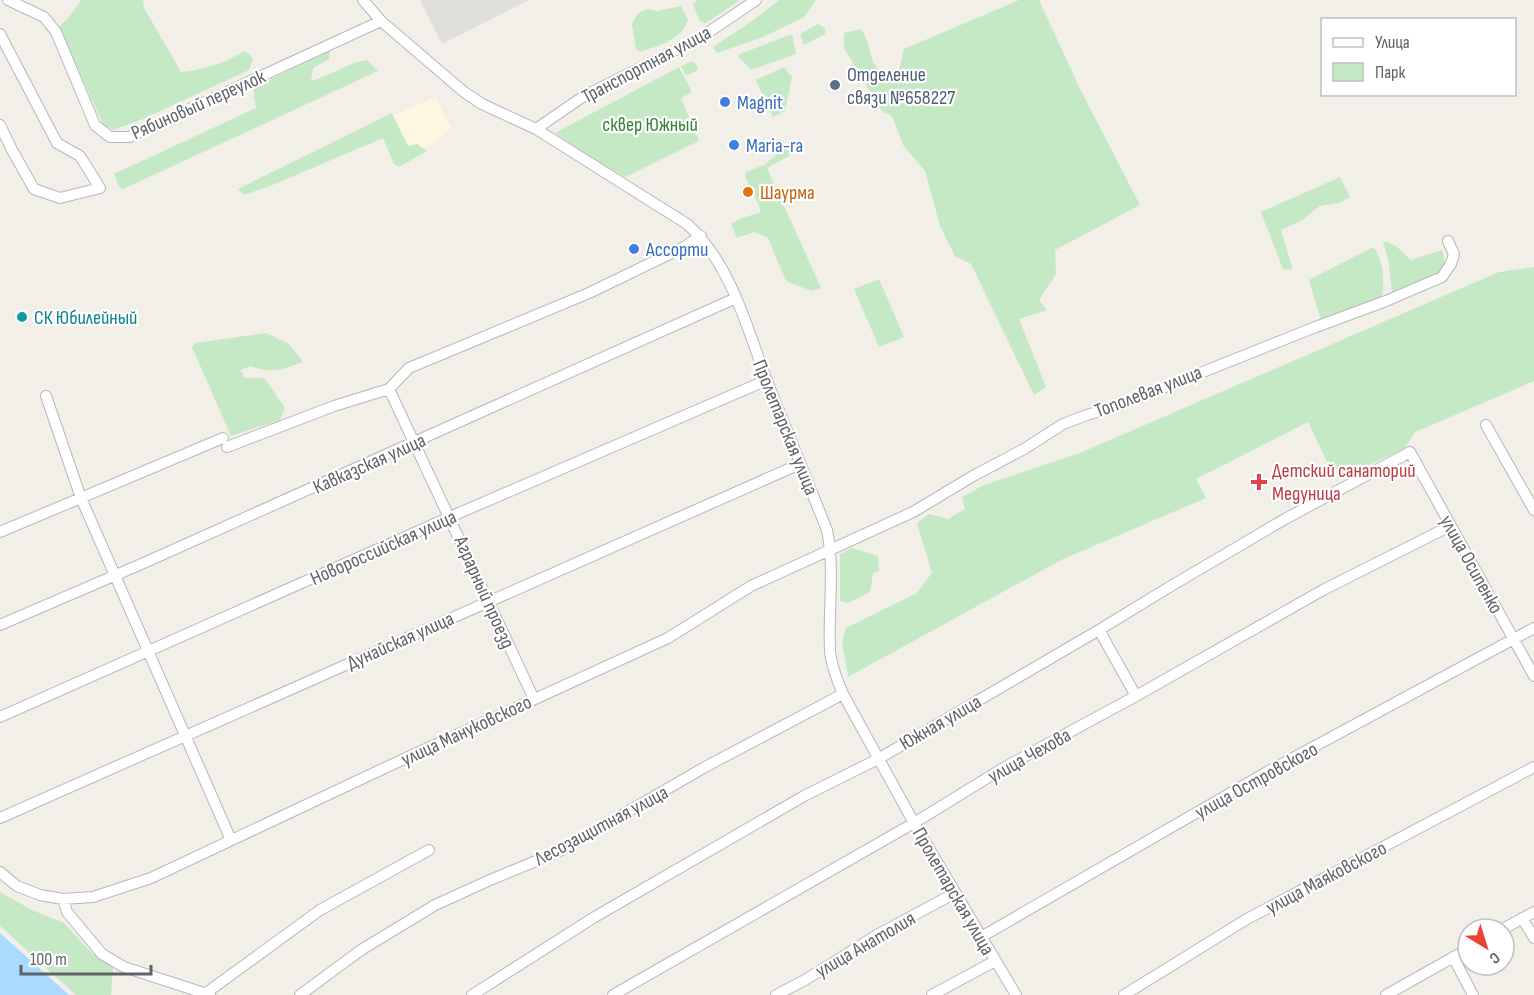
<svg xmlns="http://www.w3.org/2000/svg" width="1534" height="995" viewBox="0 0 1534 995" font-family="'Sofia Sans Condensed',sans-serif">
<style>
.commercial{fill:#fef7e0}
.industrial{fill:#e0deda}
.green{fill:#c5e8c5}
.water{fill:#aadaff}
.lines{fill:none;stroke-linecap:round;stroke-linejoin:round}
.minor-casing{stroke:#b5b8bc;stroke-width:12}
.minor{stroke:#fff;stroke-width:10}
.service-dot{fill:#5c6f8a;stroke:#fff;stroke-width:2}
.shop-dot{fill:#3f7fe0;stroke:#fff;stroke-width:2}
.food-dot{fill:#e8710a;stroke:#fff;stroke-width:2}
.culture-dot{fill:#0f9aa8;stroke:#fff;stroke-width:2}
.health-dot{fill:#e0444e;stroke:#fff;stroke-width:2}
.labels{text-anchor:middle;stroke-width:4.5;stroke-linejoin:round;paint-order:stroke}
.street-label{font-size:20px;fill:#5f6368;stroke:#fff}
.service-label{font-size:20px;fill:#4e5e75;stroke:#fff;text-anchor:start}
.shop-label{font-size:20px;fill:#366cbe;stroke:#fff;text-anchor:start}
.park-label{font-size:20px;fill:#348238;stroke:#fff}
.food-label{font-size:20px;fill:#c56008;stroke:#fff;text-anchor:start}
.culture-label{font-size:20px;fill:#0d838f;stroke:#fff;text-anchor:start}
.health-label{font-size:20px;fill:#be3a42;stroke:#fff;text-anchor:start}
</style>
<rect width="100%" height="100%" fill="#f1efe8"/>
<!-- commercial -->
<path class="commercial" d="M435 97 451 127 439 140 403 158 384 120Z"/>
<!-- industrial -->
<path class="industrial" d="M420 0H529L442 44Z"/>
<!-- green -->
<path class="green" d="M81 0H143L144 8 181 72C204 70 224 63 245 51L253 58 249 70 143 119 113 130 103 124 59 27 70 16Z
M697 0H740L709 21 704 23 699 20 693 4Z
M779 0H816L804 17 763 37 717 53 713 47 755 19Z
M1019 0H1039L1079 87 1140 205 1055 250 1056 274 1039 300 1047 310 1019 319 1046 387 1034 395 971 264 955 256 940 226 925 171 903 145 892 116 882 111 844 48V33L861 29C877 54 862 66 897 80L904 49Z
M681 6 688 20C684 39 655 47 640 52L636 49 632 24 638 13 647 9 657 11Z
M818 24 825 28V34L804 45 800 34Z
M792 34 796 54 751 70 737 55Z
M330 50 329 59 313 68 311 81C330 76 347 63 367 60L378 71 123 189 119 187 114 174 256 108 253 88Z
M690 62H694L698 68 696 71 686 76 681 66Z
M679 67 692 92 681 98 699 141 625 177 579 150 555 133Z
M784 67 792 77 785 111 773 117 756 80Z
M392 113 408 146 417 144 427 151 399 167 394 164 383 138 270 186 244 195 238 189Z
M786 147 789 151V156L767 168 821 288 812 291 786 281 768 238 754 232 737 238 731 224 742 218 759 213 761 210 745 176 746 172 764 165Z
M1340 177 1350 197 1339 203 1320 206 1302 220 1281 230 1293 270 1283 269 1261 212Z
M1386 241 1397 247 1411 260 1442 250 1446 265 1437 275 1392 292 1388 258 1383 242Z
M1373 247C1384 261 1384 280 1382 296L1321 320 1309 280Z
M1534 267V381L1415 432 1405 448 1342 478 1329 466 1308 422 1196 479 1206 498 1061 560 848 677 842 642 846 628 917 593 932 573 917 523 929 514 948 519 965 509 962 497 984 485 1080 453 1499 272Z
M879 279 904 337 879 347 854 289Z
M266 333 289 344 303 362C281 369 274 375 251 366L240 370 245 378H264L285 408 280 420 231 436 192 347 195 343Z
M852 548 878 556 879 571 873 573 870 592 848 603 840 601V554Z
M0 892 32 910 64 923 93 954 113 968 111 995H76L0 926Z"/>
<!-- water -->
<path class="water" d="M0 933 69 995H0Z"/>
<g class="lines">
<!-- minor casing -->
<g class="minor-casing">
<path id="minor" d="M8 0 44 17 56 32 95 125 110 137H129L381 21
M363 0 381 21 464 92 482 104 536 129 687 224C732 265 746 326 767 381 787 431 807 480 827 530 835 570 828 610 830 650 831 665 837 680 843 694L914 823 1016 995
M0 34 57 143 80 156 100 188 60 198 34 189 12 150 0 125
M536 129 584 96 700 38 756 0
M389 389 534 699
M46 396 81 498 231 840
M1486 425 1534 510
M227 447 334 406 389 389 409 368 589 293 684 247 701 236
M0 532 223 438
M0 625 146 562 736 298
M1099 630 1136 696
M0 717 450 517 767 380
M0 818C267 701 533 581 800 464
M0 872 17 886 40 895 63 899 93 897 151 878 391 765 668 638 751 586 913 512 973 476 1024 449 1063 424 1087 415 1120 405 1313 328 1386 301 1442 277 1451 264 1454 254 1448 241
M63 899 67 912 102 954 124 967 210 995
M1522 918 1534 938
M1503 929 1534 912
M981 937 1267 772 1534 628
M1453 957 1473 995
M206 993 320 910 429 850
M300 995 361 950 435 905 490 880 558 852 705 767 843 694
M472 995 593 918 804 796 878 759 1099 630 1171 586 1285 519 1410 452 1534 676
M613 995 914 823 1005 767 1136 696 1323 590 1450 526
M776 995 805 980 877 935 955 893
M932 995 995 961
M1124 995 1247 919 1534 767
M1386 995 1468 949"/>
</g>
<!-- minor -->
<use href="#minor" class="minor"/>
</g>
<!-- markers -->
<circle class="service-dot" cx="835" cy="85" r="6"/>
<g class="shop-dot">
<circle cx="725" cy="102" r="6"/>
<circle cx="734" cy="145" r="6"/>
<circle cx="634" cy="249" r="6"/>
</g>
<circle class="food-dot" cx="748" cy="192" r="6"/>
<circle class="culture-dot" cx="22" cy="317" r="6"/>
<path class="health-dot" d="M1256 473h6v6h6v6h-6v6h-6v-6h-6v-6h6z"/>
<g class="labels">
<!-- street labels -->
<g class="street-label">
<text transform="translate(646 64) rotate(-28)" y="7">Транспортная улица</text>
<text transform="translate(198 104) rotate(-24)" y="7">Рябиновый переулок</text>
<text transform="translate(1148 391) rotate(-21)" y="7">Тополевая улица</text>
<text transform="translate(786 427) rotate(68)" y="7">Пролетарская улица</text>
<text transform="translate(369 463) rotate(-24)" y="7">Кавказская улица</text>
<text transform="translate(383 547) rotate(-24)" y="7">Новороссийская улица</text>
<text transform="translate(1472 564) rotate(61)" y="7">улица Осипенко</text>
<text transform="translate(485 592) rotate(66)" y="7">Аграрный проезд</text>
<text transform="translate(400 640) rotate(-24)" y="7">Дунайская улица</text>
<text transform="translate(940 722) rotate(-30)" y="7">Южная улица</text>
<text transform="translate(466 730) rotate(-25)" y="7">улица Мануковского</text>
<text transform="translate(1029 755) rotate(-29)" y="7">улица Чехова</text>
<text transform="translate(1256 780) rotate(-29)" y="7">улица Островского</text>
<text transform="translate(601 825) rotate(-28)" y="7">Лесозащитная улица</text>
<text transform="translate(1326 877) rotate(-28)" y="7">улица Маяковского</text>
<text transform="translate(954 891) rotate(60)" y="7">Пролетарская улица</text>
<text transform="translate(865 944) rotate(-30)" y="7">улица Анатолия</text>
</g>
<!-- service labels -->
<g class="service-label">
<text x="847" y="81">Отделение<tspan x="847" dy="23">связи №658227</tspan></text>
</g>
<!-- shop labels -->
<g class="shop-label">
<text x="737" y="109">Magnit</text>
<text x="746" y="152">Maria-ra</text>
<text x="646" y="256">Ассорти</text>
</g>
<!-- park labels -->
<g class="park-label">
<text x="650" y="131">сквер Южный</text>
</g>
<!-- food labels -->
<g class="food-label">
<text x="760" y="199">Шаурма</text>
</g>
<!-- culture labels -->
<g class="culture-label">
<text x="34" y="324">СК Юбилейный</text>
</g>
<!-- health labels -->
<g class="health-label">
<text x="1272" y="477">Детский санаторий<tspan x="1272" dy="23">Медуница</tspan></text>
</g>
</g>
<!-- legend -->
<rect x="1321" y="18" width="195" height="78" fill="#ffffff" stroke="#bfc1c3" stroke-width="1.5"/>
<rect x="1333" y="38" width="30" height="9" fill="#ffffff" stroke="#bfc1c3" stroke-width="1.5"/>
<text x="1375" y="48" font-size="18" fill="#5f6368">Улица</text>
<rect x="1333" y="63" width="30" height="18" fill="#c5e8c5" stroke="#bfc1c3" stroke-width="1.5"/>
<text x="1375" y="78" font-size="18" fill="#5f6368">Парк</text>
<!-- north arrow -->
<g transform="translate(1486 947) rotate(142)"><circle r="28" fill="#ffffff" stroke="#bfc1c3" stroke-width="1.5"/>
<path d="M0-4.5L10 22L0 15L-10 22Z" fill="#ea4335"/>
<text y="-9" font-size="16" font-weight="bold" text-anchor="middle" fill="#5f6368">С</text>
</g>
<!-- scale -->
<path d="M21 965v9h130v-9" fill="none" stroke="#5f6368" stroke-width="3"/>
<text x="30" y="965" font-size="18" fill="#5f6368" stroke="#ffffff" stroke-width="4.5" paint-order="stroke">100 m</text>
</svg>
